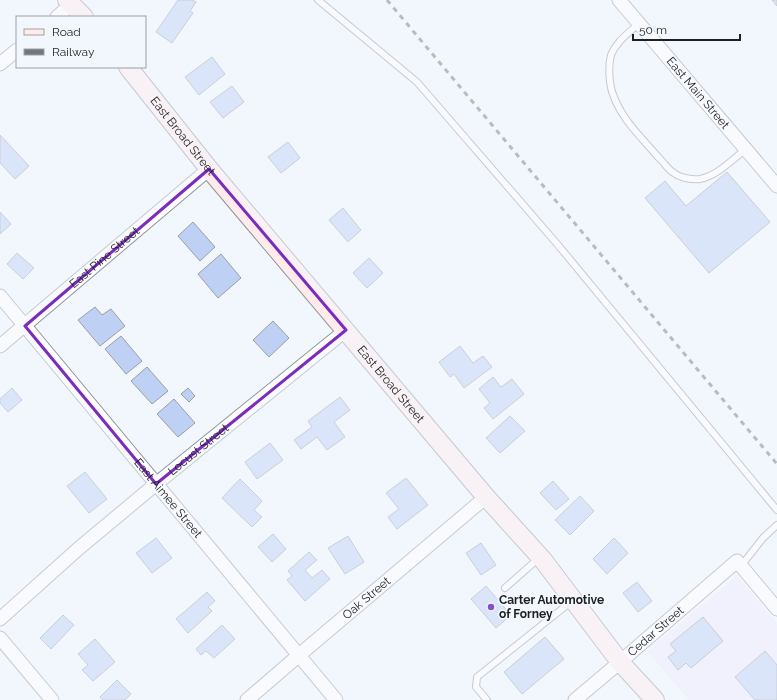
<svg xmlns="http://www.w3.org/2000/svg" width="777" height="700" viewBox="0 0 777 700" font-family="Raleway,sans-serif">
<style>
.commercial{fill:#efe8fd}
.building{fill:#bed0f4;stroke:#9b9ea5}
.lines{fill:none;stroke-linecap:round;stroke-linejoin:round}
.service-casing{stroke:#92959c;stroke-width:8}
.minor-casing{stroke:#92959c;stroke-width:15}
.secondary-casing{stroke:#92959c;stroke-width:20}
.service{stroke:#fff;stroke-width:6}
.minor{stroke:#fff;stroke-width:13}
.secondary{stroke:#ffecea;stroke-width:18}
.rail{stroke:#727579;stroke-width:3;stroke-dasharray:5 5;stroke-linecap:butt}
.marked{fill:none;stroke:#7b2cbf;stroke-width:3;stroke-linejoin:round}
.poi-dot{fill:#8351c9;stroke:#f2f6fd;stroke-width:1.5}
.labels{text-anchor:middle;stroke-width:3.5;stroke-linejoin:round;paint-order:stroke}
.street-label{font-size:12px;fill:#1d1f21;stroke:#f2f6fd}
.poi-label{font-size:12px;font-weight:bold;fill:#1d1f21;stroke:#f2f6fd;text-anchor:start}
</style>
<rect width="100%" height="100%" fill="#f2f6fd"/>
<!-- commercial -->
<path class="commercial" d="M737 576 777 623V700H689L647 651Z"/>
<!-- building -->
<path class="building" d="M178 0H192L196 2 190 11 193 13 172 43 156 32Z
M772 0H777V6Z
M212 57 225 74 199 95 185 77Z
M232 86 244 102 223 118 210 102Z
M0 135 29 166 15 179 0 163Z
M288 142 300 158 281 173 268 157Z
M727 172 770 222 709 273 645 198 665 181 686 206Z
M343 208 361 230 348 242 329 220Z
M0 212 11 224 0 234Z
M193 222 215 247 200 261 178 236Z
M17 253 34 268 23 279 7 264Z
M221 254 241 278 218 298 198 274Z
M369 258 383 273 367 288 353 273Z
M95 307 102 315 111 309 125 326 100 346 78 320Z
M273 321 289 338 269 357 253 340Z
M121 336 142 361 126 374 105 349Z
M460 346 473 363 483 356 492 367 464 388 454 374 450 377 439 362Z
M147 367 168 391 152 404 131 381Z
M493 377 501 387 512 379 524 394 493 419 484 408 490 403 479 389Z
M12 388 22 400 8 412 0 403V399Z
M188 388 195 396 189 402 181 394Z
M340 397 350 410 334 422 345 437 327 450 317 437 301 449 294 440 312 427 308 421Z
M174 399 195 423 178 437 157 414Z
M510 416 525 431 500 453 486 438Z
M270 443 283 460 257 479 245 462Z
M85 472 107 499 89 513 67 486Z
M406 478 428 505 397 529 388 517 399 509 386 493Z
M240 479 262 501 254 510 262 517 252 527 222 498Z
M553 481 569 499 556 510 540 493Z
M580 496 594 511 570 535 555 520Z
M273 534 286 549 272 562 258 547Z
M348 536 364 562 345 574 328 548Z
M156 538 172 558 152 573 136 553Z
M614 538 628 553 607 574 593 559Z
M481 543 496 565 481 575 466 553Z
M309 552 317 560 305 570 312 578 322 570 330 579 305 601 287 580 292 576 288 571Z
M637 582 652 601 638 612 623 593Z
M486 586 511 615 496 628 471 599Z
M207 592 215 601 208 607 212 611 188 633 176 619Z
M63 615 74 625 51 649 40 638Z
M703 617 723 641 691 668 686 663 678 670 668 657 676 651 670 644Z
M222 625 235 639 214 658 206 651 201 655 196 649Z
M545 637 564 659 522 694 504 672Z
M95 639 115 662 93 681 82 670 88 665 78 654Z
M765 651 777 665V700H755L735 677Z
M117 680 131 694 125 700H103L100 697Z"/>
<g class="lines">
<!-- service casing -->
<g class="service-casing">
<path id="service" d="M318 0 417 82 558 245 777 510
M639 23C629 33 616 42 611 55 608 67 609 86 614 97 623 121 643 139 659 158 664 162 668 170 674 173 680 178 693 180 700 179 717 176 733 159 746 149
M741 566 763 538 777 525
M505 588 539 558
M487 700 476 687 477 677 572 601"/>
</g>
<!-- minor casing -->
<g class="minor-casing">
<g id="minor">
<path id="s1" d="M619 0 777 186"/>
<path d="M57 17 72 4"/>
<path d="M0 64 17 50"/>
<path id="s2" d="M0 296 336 700"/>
<path id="s3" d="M0 346 209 169"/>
<path id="s4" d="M0 619 78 549 156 484 346 330"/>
<path d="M0 638 52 700"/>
<path id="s5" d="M247 700 298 656 486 497"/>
<path id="s6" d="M575 700 620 662 737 561 777 609"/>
</g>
</g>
<!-- secondary casing -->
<g class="secondary-casing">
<g id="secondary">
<path d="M67 0 84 17"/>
<path id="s7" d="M128 67 209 169 486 497 543 560 620 662 655 700"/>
</g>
</g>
<!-- service -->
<use href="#service" class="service"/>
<!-- minor -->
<use href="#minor" class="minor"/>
<!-- secondary -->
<use href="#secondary" class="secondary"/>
<!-- rail -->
<path class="rail" d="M387 0 777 464"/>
</g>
<!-- marked area -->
<path d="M0 0H777V700H0ZM209 169 346 330 156 484 25 326Z" fill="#f2f6fd" fill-opacity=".55" fill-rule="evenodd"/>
<path class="marked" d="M209 169 346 330 156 484 25 326Z"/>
<!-- markers -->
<circle class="poi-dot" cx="491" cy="607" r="4"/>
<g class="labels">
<!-- street labels -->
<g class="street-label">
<text dy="4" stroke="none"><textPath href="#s1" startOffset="122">East Main Street</textPath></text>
<text dy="4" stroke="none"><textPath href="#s7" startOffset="88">East Broad Street</textPath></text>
<text dy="4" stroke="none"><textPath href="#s3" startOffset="137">East Pine Street</textPath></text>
<text dy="4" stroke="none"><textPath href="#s7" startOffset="412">East Broad Street</textPath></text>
<text dy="4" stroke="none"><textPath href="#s4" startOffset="261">Locust Street</textPath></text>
<text dy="4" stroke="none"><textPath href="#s2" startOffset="263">East Aimee Street</textPath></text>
<text dy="4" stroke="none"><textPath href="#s5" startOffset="157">Oak Street</textPath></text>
<text dy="4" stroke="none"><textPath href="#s6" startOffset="106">Cedar Street</textPath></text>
</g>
<!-- poi labels -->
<g class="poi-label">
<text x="499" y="604">Carter Automotive<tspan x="499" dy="14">of Forney</tspan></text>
</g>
</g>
<!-- legend -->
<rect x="16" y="16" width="130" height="52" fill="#f2f6fd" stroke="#9da0a5"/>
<rect x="24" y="29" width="20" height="6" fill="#ffecea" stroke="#9da0a5"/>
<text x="52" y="36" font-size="12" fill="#1d1f21">Road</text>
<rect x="24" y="49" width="20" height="6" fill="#727579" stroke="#9da0a5"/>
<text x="52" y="56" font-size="12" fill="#1d1f21">Railway</text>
<!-- scale -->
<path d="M633 34v6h107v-6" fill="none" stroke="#1d1f21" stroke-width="2"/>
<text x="639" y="34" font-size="12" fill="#1d1f21" stroke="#f2f6fd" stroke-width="3" paint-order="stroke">50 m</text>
</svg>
